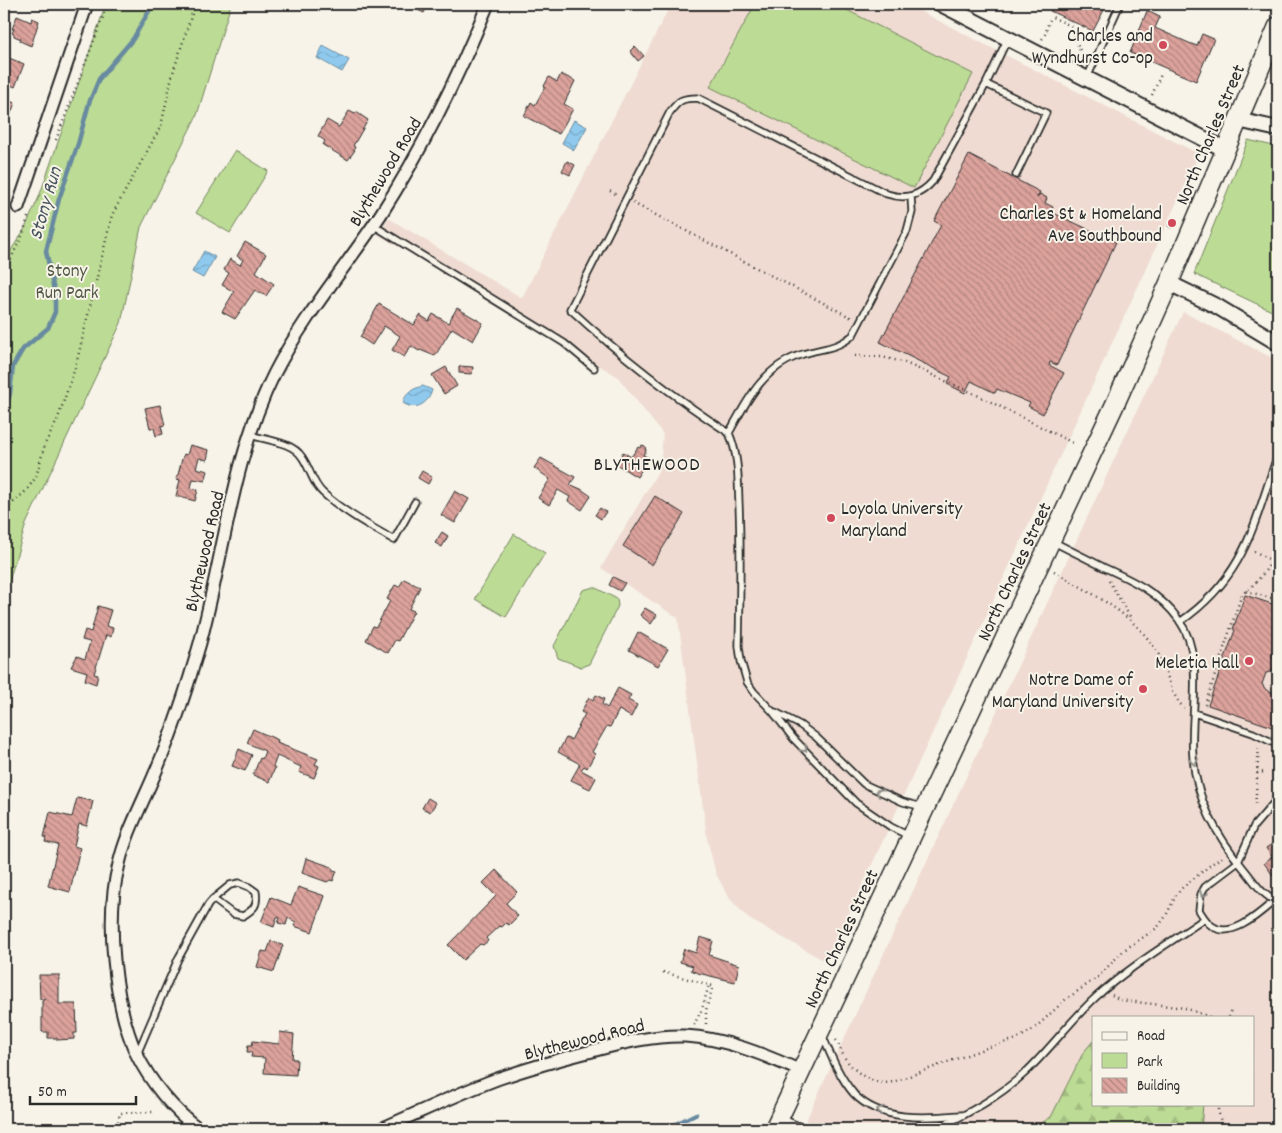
<svg xmlns="http://www.w3.org/2000/svg" width="1282" height="1133" viewBox="0 0 1282 1133" font-family="Dekko,sans-serif">
<style>
.built{fill:#efdbd1;fill-rule:evenodd}
.forest{fill:url(#forest-firs);stroke:#748360}
.park{fill:#bcdb94;stroke:#748360}
.water{fill:url(#water-waves);stroke:#678aa0}
.lines{fill:none;stroke-linecap:round;stroke-linejoin:round}
.stream{stroke:#678aa0;stroke-width:4.5}
.building{fill:url(#building-back-hatch);stroke:#2b2b2b}
.service-casing{stroke:#2b2b2b;stroke-width:9}
.minor-casing{stroke:#2b2b2b;stroke-width:15}
.tertiary-casing{stroke:#2b2b2b;stroke-width:18}
.primary-casing{stroke:#2b2b2b;stroke-width:21}
.path{stroke:#2b2b2b;stroke-width:2.5;stroke-dasharray:1 4;stroke-linecap:butt}
.service{stroke:#f7f3e8;stroke-width:5.5}
.minor{stroke:#f7f3e8;stroke-width:11}
.tertiary{stroke:#f7f3e8;stroke-width:14}
.primary{stroke:#f7f3e8;stroke-width:18}
.oneway{stroke:#918f8a}
.poi-dot{fill:#d1495b;stroke:#f7f3e8;stroke-width:2}
.labels{text-anchor:middle;stroke-width:4;stroke-linejoin:round;paint-order:stroke}
.poi-label{font-size:19px;fill:#2b2b2b;stroke:#f7f3e8;text-anchor:end}
.street-label{font-size:19px;fill:#2b2b2b;stroke:#f7f3e8}
.park-label{font-size:19px;fill:#4f5745;stroke:#f7f3e8}
.water-label{font-size:20px;font-style:italic;fill:#44535c;stroke:#f7f3e8}
.neighbourhood-label{font-size:20px;letter-spacing:1px;fill:#2b2b2b;stroke:#f7f3e8}
</style>
<defs>
<pattern id="forest-firs" width="22" height="20" patternUnits="userSpaceOnUse" patternTransform="scale(1.25)"><rect width="22" height="20" fill="#bcdb94"/><path d="M5 1l3.5 6h-7zM16 11l3.5 6h-7z" fill="#a2bc80"/></pattern>
<pattern id="water-waves" width="16" height="10" patternUnits="userSpaceOnUse" patternTransform="scale(1.25)"><rect width="16" height="10" fill="#8fcaee"/><path d="M0 5q4-4 8 0t8 0" fill="none" stroke="#75a4c1"/></pattern>
<pattern id="building-back-hatch" width="6" height="6" patternUnits="userSpaceOnUse" patternTransform="scale(1.25)"><rect width="6" height="6" fill="#dca29c"/><path d="M-1 5l2 2M0 0l6 6M5-1l2 2" fill="none" stroke="#b3847f"/></pattern>
</defs>
<rect width="100%" height="100%" fill="#f7f3e8"/>
<filter id="ink" filterUnits="userSpaceOnUse"><feTurbulence type="fractalNoise" baseFrequency=".02" numOctaves="2"/><feDisplacementMap in="SourceGraphic" scale="10" xChannelSelector="R" yChannelSelector="G"/><feConvolveMatrix kernelMatrix="1 2 1 2 8 2 1 2 1" color-interpolation-filters="sRGB"/></filter>
<g filter="url(#ink)">
<!-- built -->
<path class="built" d="M671 4H906L1199 154 827 962 749 919 730 899 716 874 707 838 678 618 601 568 660 468 663 434 617 376 377 234 388 218 522 298Z
M1183 312 1278 361V1129H802ZM1093 1017H1253V1104H1093Z"/>
<!-- forest -->
<path class="forest" d="M1093 1041V1104H1203L1201 1129H1032L1051 1117 1083 1053Z"/>
<!-- park -->
<path class="park" d="M106 4H231L197 115 141 227 121 323 26 524 4 598V261L24 230 39 197Z
M755 4H835L973 74 914 188 710 87Z
M1248 140 1278 147V314L1194 274Z
M235 150 268 171 230 233 196 213Z
M514 534 545 553 506 617 475 599Z
M594 587 617 599 618 606 589 664 581 667 558 658 554 646 583 590Z"/>
<!-- water -->
<path class="water" d="M323 46 349 60 342 72 317 58Z
M574 120 587 127 574 150 562 143Z
M204 251 215 257 203 278 192 272Z
M423 386 432 390C429 403 416 412 403 403 405 393 414 388 423 386Z"/>
<g class="lines">
<!-- stream -->
<path class="stream" d="M4 416 10 393 13 366 23 349 48 328 55 312V296L46 251 59 199 78 144 89 103 99 79 133 39 153 4
M666 1129 696 1114"/>
</g>
<!-- building -->
<path class="building" d="M405 4H428L424 13Z
M1054 4H1104L1101 9 1104 10 1093 31 1050 11Z
M1147 11 1160 17 1155 28 1189 43 1197 46 1202 34 1214 39 1196 81 1130 53Z
M17 16 31 22 32 18 39 21 31 46 20 41 21 39 14 36V34L12 33 14 29H12Z
M635 46 644 56 638 61 630 51Z
M4 56 24 64 15 87 4 82Z
M561 74 575 81 564 104 573 109 559 134 524 116 531 102 535 105 545 87 544 86 549 77 557 82Z
M4 99 15 103 6 126 4 125Z
M349 111 355 114 356 112 368 120 353 146 355 147 354 150H355L348 160 323 145 325 141 318 136 327 120 339 127Z
M969 155 1040 192 1037 198 1040 194 1047 198 1045 203 1053 207 1051 212 1116 242 1057 365 1050 362 1049 365 1064 373 1043 414 1028 406 1030 403 997 389 995 393 971 381 965 393 947 384 951 377 880 342 941 225 934 221Z
M567 161 575 165 570 175 562 171Z
M1172 219 1176 221 1172 228 1168 226Z
M245 242 266 254 256 272 274 284 266 296 255 290 235 319 222 312 234 292 222 285 229 273 224 270 230 259 240 265 243 260 237 256Z
M379 304 414 325 420 315 429 321 433 314 448 323 457 308 483 323 473 341 452 328 435 356 420 350 419 351 411 346 404 357 392 350 400 336 384 326 372 345 360 337Z
M459 366 473 367 472 374 459 373Z
M446 367 457 386 444 394 432 375Z
M160 405 165 425 161 426 163 434 156 436 154 428H150L145 408Z
M190 445 209 450 207 460 199 458 196 468 208 471 205 481 193 479 191 488 198 490 195 501 176 496 180 480 177 479 182 459 184 454 187 455Z
M642 445 645 446 646 451 643 455 649 458 637 477 616 464 623 452 631 457 638 447 640 448Z
M541 458 575 477 570 485 576 488V487L581 489 591 496 582 510 568 501 570 497 558 490 549 505 538 498 550 479 534 468Z
M422 471 432 477 428 484 418 478Z
M455 491 469 499 455 523 441 515Z
M655 496 684 514 652 565 623 546Z
M600 508 606 512 601 519 595 515Z
M442 532 448 536 442 547 435 543Z
M613 577 625 583 620 591 609 585Z
M404 579 420 587 409 609 414 611 398 641 395 640 388 653 366 640 373 626 376 627 390 601 387 599 395 585 399 587Z
M1245 595 1278 606V644L1276 645 1272 656 1275 664 1271 672 1266 673 1262 684 1266 690 1278 694V729L1208 705 1235 630 1233 629Z
M98 606 111 610 106 626 113 628 111 637 106 635 94 674 98 675 96 684 85 680 87 672 71 667 77 656 85 659 90 642 82 640 85 630 91 632Z
M645 608 657 615 651 624 640 615Z
M638 632 668 649 658 666 629 650Z
M618 688 631 695 628 700 637 705 631 717 619 710 610 727 607 726 592 752 595 754 587 768 584 766 581 770 596 778 590 789 571 780 580 764 558 752 566 738 571 740 585 714 581 712 589 697 593 700 596 695 604 699 602 704 607 708Z
M253 729 278 740 277 743 318 759 315 764 319 766 314 778 299 772 301 767 277 756 273 767 275 768 269 782 253 775 260 758 262 759 265 751 247 743Z
M239 749 252 755 245 771 232 766Z
M77 798 93 801 87 826 79 824 74 846 80 848 70 892 48 886 58 845 45 842 46 837H44L50 812 72 817Z
M428 798 436 803 430 812 422 808Z
M1278 840V880L1277 881 1264 863 1272 857 1266 848Z
M306 858 332 867 333 870 337 871 333 881 330 880 327 882 302 873Z
M496 870 517 892 506 903 518 916 509 925 506 923 502 927 499 926 486 938 488 941 483 945 480 944 463 960 448 945 496 896 483 883Z
M298 887 325 896 312 932 294 926 296 922 288 918 286 925 278 923 280 918 277 917 274 927 261 922 271 897 291 905Z
M700 937 713 941 709 955 739 965 735 982 698 973 691 970 693 966 680 962 684 949 696 953Z
M271 941 283 945 274 972 257 967 262 951 267 952Z
M39 975H59V1004H76L77 1033H74V1039L57 1040V1038H48V1032H42V1001L45 999H40Z
M280 1032 294 1034 292 1059H297L296 1075 264 1073 265 1058 251 1057 252 1052H247L248 1045H252L253 1041 279 1044Z"/>
<g class="lines">
<!-- service casing -->
<g class="service-casing">
<path id="service" d="M1087 78 1120 4
M986 84 1046 113 1016 175
M373 225 564 343 594 368
M729 433C672 396 620 355 570 309L670 112C679 100 682 98 698 98L887 194C906 200 920 196 933 181L986 84 1008 38
M250 435C266 440 293 442 302 457 311 470 312 483 323 493 344 512 370 526 394 540L415 502
M1052 541C1069 550 1086 558 1103 567 1132 580 1160 593 1179 620 1206 658 1189 714 1193 757 1196 800 1217 836 1244 869 1255 882 1261 895 1278 902
M1180 622C1243 578 1252 531 1275 463L1278 458
M775 712 800 725 816 737 864 784 903 802 923 807
M1194 713 1253 733 1278 745
M909 836 891 827 856 803 793 738 773 712 754 692 747 682 741 661 739 646C740 599 741 551 739 504 738 480 739 456 729 433 747 400 764 366 803 354 821 348 838 349 853 335L907 231 912 212 911 197
M239 883 249 887 256 892C258 906 254 909 243 916L233 914 213 899 230 885Z
M1274 901C1260 913 1231 940 1212 926 1206 922 1203 916 1199 910L1201 894 1205 887 1238 862 1254 826 1278 798
M823 1037C831 1056 840 1078 854 1094 880 1122 927 1118 961 1115
M138 1052 178 959 208 905 213 899
M781 1118 805 1129
M936 1129C969 1113 999 1097 1026 1072 1051 1048 1071 1020 1096 997 1129 967 1168 944 1204 919"/>
</g>
<!-- minor casing -->
<g class="minor-casing">
<path id="minor" d="M18 207 87 4
M199 1129C174 1111 150 1082 136 1053 114 1003 105 918 119 864 126 834 141 806 153 778 172 734 187 689 200 643 224 554 233 457 274 374 303 317 346 267 381 214 424 147 458 77 488 4
M381 1129C420 1112 457 1094 497 1079 526 1069 557 1060 588 1052 619 1044 652 1035 685 1036 724 1038 765 1055 801 1071"/>
</g>
<!-- tertiary casing -->
<g class="tertiary-casing">
<path id="tertiary" d="M941 4 1226 150
M1238 120 1278 129
M1169 283 1218 307 1278 343"/>
</g>
<!-- primary casing -->
<g class="primary-casing">
<path id="primary" d="M774 1129 1116 402 1169 283 1278 26"/>
</g>
<!-- path -->
<path class="path" d="M1042 39C1048 32 1046 24 1052 17L1071 26 1083 59
M1152 95 1162 72
M56 140 108 4
M610 191 617 195
M633 203 852 318
M4 273 23 234 29 214
M855 356 882 357 903 362 975 394 1075 444
M4 514 7 508 26 491 36 477 45 444 57 421 76 365 112 215 161 126 172 76 195 4
M1254 551 1272 561
M1054 571C1091 594 1131 611 1156 650 1168 668 1168 692 1184 708
M1109 581 1132 620
M1246 591 1278 600
M1205 705 1242 594C1259 582 1270 567 1278 547
M1257 773 1266 772
M1255 809 1259 745
M663 972 713 986 706 1010V1026
M1112 995 1120 1000 1185 1008 1210 1017
M1229 1017 1231 1008
M694 1025 702 1009 709 985
M836 1040C840 1045 841 1052 845 1058 856 1074 874 1086 893 1082L989 1047 1017 1039 1034 1029 1065 1000 1098 977 1124 950 1157 928 1166 916 1176 895 1183 887 1213 863 1222 857
M1218 1104V1110L1223 1129
M98 1129 102 1127H117L120 1113 153 1112"/>
<!-- service -->
<use href="#service" class="service"/>
<!-- minor -->
<use href="#minor" class="minor"/>
<!-- tertiary -->
<use href="#tertiary" class="tertiary"/>
<!-- primary -->
<use href="#primary" class="primary"/>
</g>
<!-- one-way arrows -->
<defs><path id="oneway-chevron" d="M-2-3.5L2.5 0L-2 3.5" fill="none" stroke-width="1.6" stroke-linecap="round" stroke-linejoin="round" transform="scale(1.25)"/></defs>
<g class="oneway">
<use href="#oneway-chevron" transform="translate(804 749) rotate(46)"/>
<use href="#oneway-chevron" transform="translate(1194 762) rotate(84)"/>
<use href="#oneway-chevron" transform="translate(879 792) rotate(-152)"/>
<use href="#oneway-chevron" transform="translate(1203 894) rotate(115)"/>
<use href="#oneway-chevron" transform="translate(880 1110) rotate(-161)"/>
</g>
</g>
<!-- markers -->
<g class="poi-dot">
<circle cx="1163" cy="45" r="5"/>
<circle cx="1172" cy="223" r="5"/>
<circle cx="831" cy="518" r="5"/>
<circle cx="1249" cy="661" r="5"/>
<circle cx="1143" cy="689" r="5"/>
</g>
<g class="labels">
<!-- poi labels -->
<g class="poi-label">
<text x="1153" y="41">Charles and<tspan x="1153" dy="22">Wyndhurst Co-op</tspan></text>
<text x="1162" y="219">Charles St &amp; Homeland<tspan x="1162" dy="22">Ave Southbound</tspan></text>
<text x="841" y="514" text-anchor="start">Loyola University<tspan x="841" dy="22">Maryland</tspan></text>
<text x="1239" y="668">Meletia Hall</text>
<text x="1133" y="685">Notre Dame of<tspan x="1133" dy="22">Maryland University</tspan></text>
</g>
<!-- street labels -->
<g class="street-label">
<text transform="translate(1209 134) rotate(-67)" y="7">North Charles Street</text>
<text transform="translate(384 171) rotate(-59)" y="7">Blythewood Road</text>
<text transform="translate(203 551) rotate(-77)" y="7">Blythewood Road</text>
<text transform="translate(1013 571) rotate(-65)" y="7">North Charles Street</text>
<text transform="translate(840 938) rotate(-65)" y="7">North Charles Street</text>
<text transform="translate(584 1038) rotate(-14)" y="7">Blythewood Road</text>
</g>
<!-- park labels -->
<g class="park-label">
<text x="67" y="276">Stony<tspan x="67" dy="22">Run Park</tspan></text>
</g>
<!-- water labels -->
<g class="water-label">
<text transform="translate(44 203) rotate(-74)" y="7">Stony Run</text>
</g>
<!-- neighbourhood labels -->
<g class="neighbourhood-label">
<text x="647" y="470">BLYTHEWOOD</text>
</g>
</g>
<!-- margin -->
<rect width="1282" height="1133" fill="none" stroke="#f7f3e8" stroke-width="20"/>
<rect x="10" y="10" width="1262" height="1113" fill="none" stroke="#2b2b2b" stroke-width="2" filter="url(#ink)"/>
<!-- legend -->
<rect x="1092" y="1016" width="162" height="90" fill="#f7f3e8" stroke="#a5a39c"/>
<rect x="1102" y="1032" width="25" height="8" fill="#f7f3e8" stroke="#a5a39c"/>
<text x="1137" y="1040" font-size="15" fill="#2b2b2b">Road</text>
<rect x="1102" y="1053" width="25" height="15" fill="#bcdb94" stroke="#a5a39c"/>
<text x="1137" y="1066" font-size="15" fill="#2b2b2b">Park</text>
<rect x="1102" y="1078" width="25" height="15" fill="url(#building-back-hatch)" stroke="#a5a39c"/>
<text x="1137" y="1090" font-size="15" fill="#2b2b2b">Building</text>
<!-- scale -->
<path d="M30 1096v8h106v-8" fill="none" stroke="#2b2b2b" stroke-width="2.5"/>
<text x="38" y="1096" font-size="15" fill="#2b2b2b" stroke="#f7f3e8" stroke-width="4" paint-order="stroke">50 m</text>
</svg>
